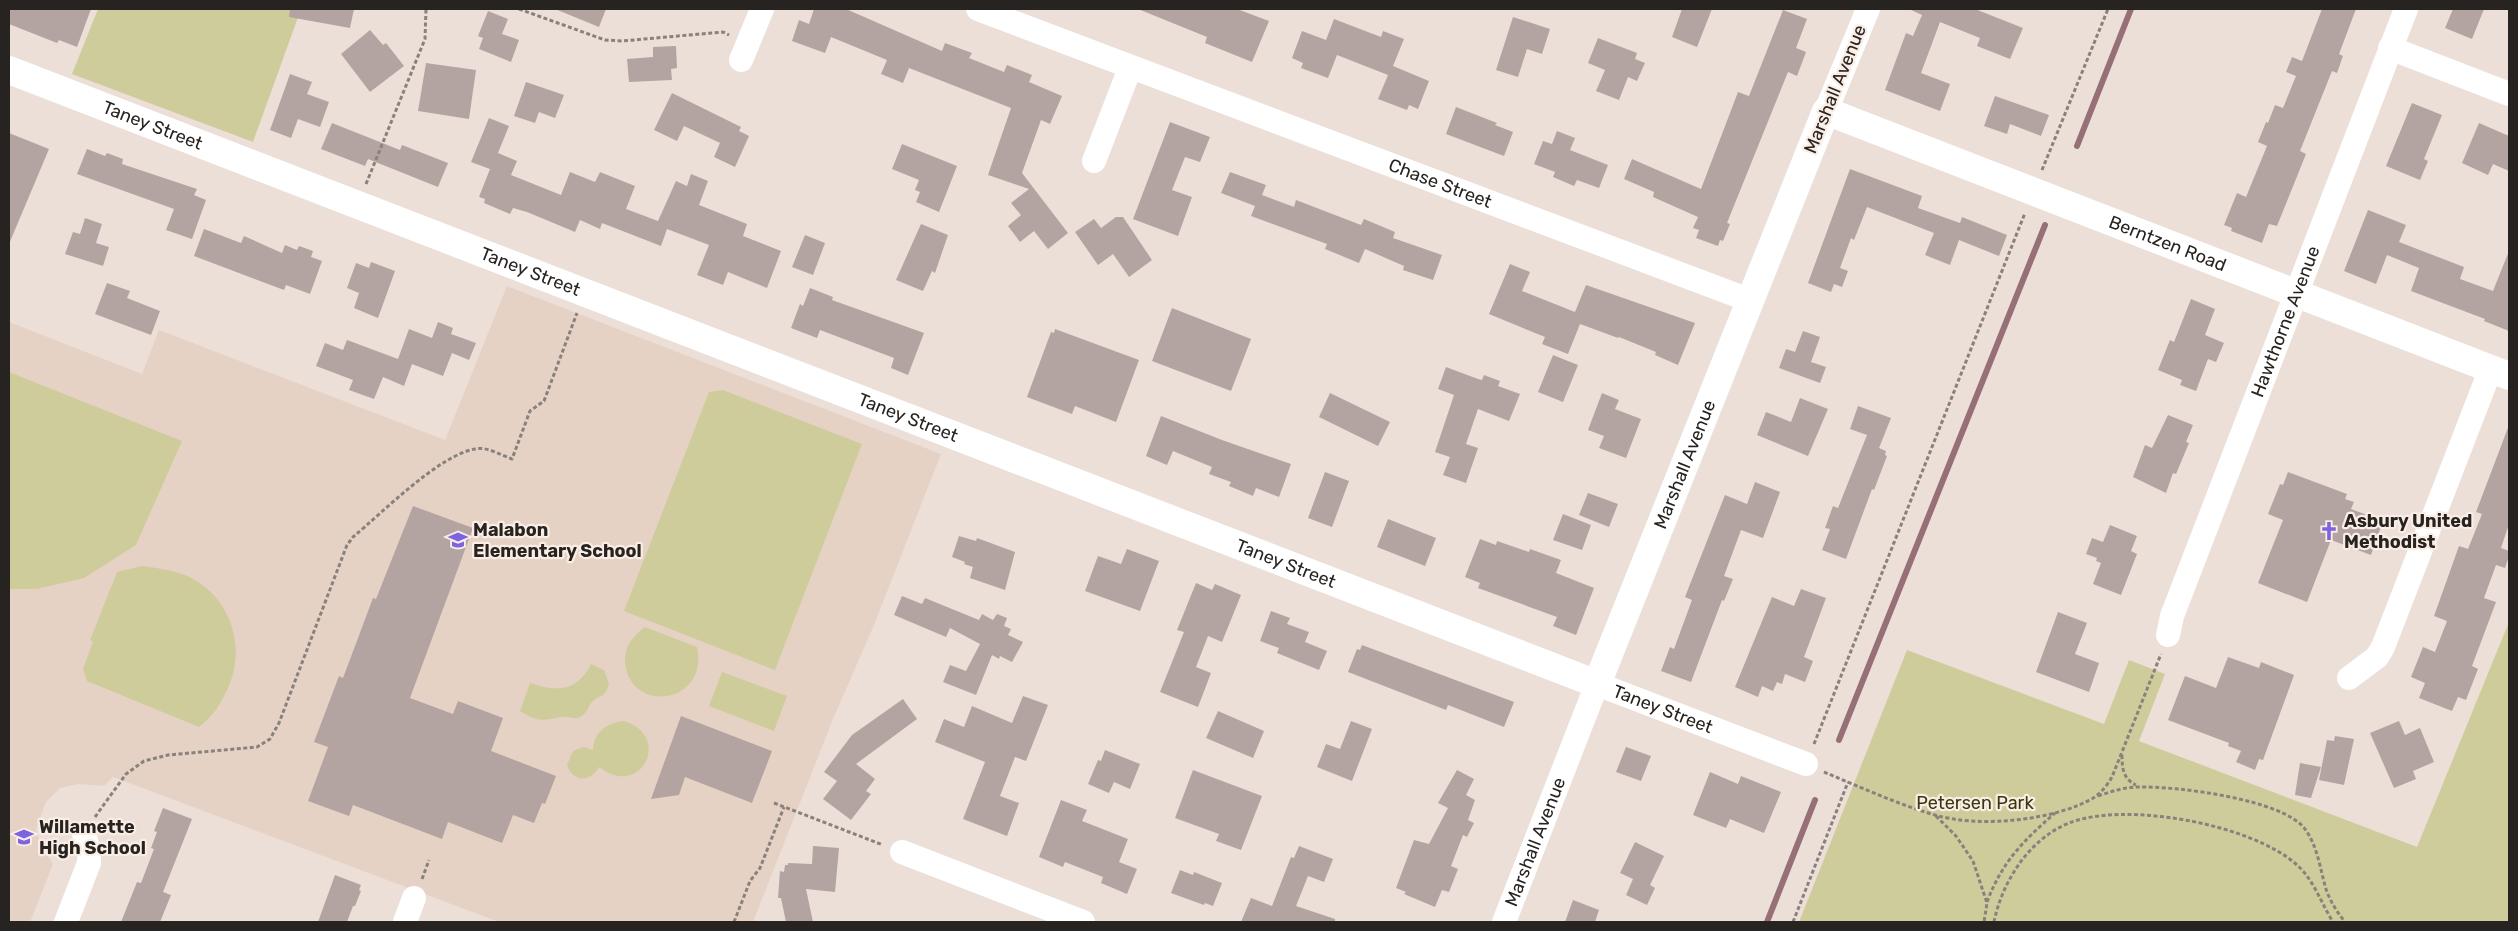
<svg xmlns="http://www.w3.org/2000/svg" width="2518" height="931" viewBox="0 0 2518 931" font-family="Rubik,sans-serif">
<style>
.built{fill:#e5d2c5}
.green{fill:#cfcc9c}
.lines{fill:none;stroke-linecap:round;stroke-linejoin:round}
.stream{stroke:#966f77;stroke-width:6}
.building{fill:#b3a4a2}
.path{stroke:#89817c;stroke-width:3;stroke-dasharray:4 2.5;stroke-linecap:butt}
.street{stroke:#fff;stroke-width:24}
.secondary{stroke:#fff;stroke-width:28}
.labels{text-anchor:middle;stroke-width:4.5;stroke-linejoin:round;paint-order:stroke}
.street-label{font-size:18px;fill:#272320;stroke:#f9ede5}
.poi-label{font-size:18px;font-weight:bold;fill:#272320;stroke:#f9ede5;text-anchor:start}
.park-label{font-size:18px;fill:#3a370f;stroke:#f9ede5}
</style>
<rect width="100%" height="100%" fill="#ecdfd8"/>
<!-- built -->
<path class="built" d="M507 286 941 454 874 625 833 719 753 922H499L113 777 104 786 79 784 60 788 46 802 36 829 41 845 53 864 30 922H9V322L142 374 159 330 445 440Z"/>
<!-- green -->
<path class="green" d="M98 9H301L253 142 72 74Z
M9 372 182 441 136 545 84 578 37 589H9Z
M723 390 862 444 775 670 624 611 709 392Z
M142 566C157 568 173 570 187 576 230 595 247 646 228 688 221 703 213 717 199 727L87 681 83 669 93 642 90 640 117 572Z
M2509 622V922H1799L1907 650 2104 724 2129 660 2165 674 2139 741 2417 847Z
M645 627 697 647C709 706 629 714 625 662 624 646 633 636 645 627Z
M591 664 604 670 609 683C604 701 601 693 592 702 588 706 588 712 583 715 575 722 569 715 561 717 542 721 537 722 520 711L530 683C557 692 577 692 591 664Z
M722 672 787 696 774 731 709 706Z
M624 721C673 736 641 800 599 767 591 782 573 783 567 765L573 751 583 747 593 750C594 732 606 723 624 721Z"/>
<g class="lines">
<!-- stream -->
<path class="stream" d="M2077 146 2131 9
M1839 740 2045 225
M1767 922 1815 800"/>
</g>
<!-- building -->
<path class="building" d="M9 9H91L77 47 59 40 57 43 9 24Z
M290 9H354L350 28 289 17Z
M555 9H606L599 27Z
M814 9H846L942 51 945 43 972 53 969 58 1004 72 1007 65 1032 75 1029 82 1062 96 1050 124 1041 120 1022 173 1068 233 1048 249 1034 231 1020 242 1008 226 1021 215 1011 203 1029 189 988 175 1011 108 909 68 903 83 881 74 887 60 831 37 825 53 792 41 799 20 809 24Z
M1138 9H1237L1269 21 1252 62 1205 43 1207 37Z
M1682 9H1712L1697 47 1672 37Z
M1909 9H1975L2023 28 2010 59 1977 46 1980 38 1940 22 1921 73 1950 84 1940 111 1885 90 1906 33 1913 36 1922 15Z
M2322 9H2356L2339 54 2343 56 2337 73 2332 71 2300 151 2306 154 2277 226 2269 224 2262 243 2231 231 2232 228 2224 225 2237 193 2246 197 2267 146 2258 142 2266 122 2268 123 2275 105 2283 108 2296 76 2286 72 2292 57 2302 61Z
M2453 9H2484L2472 39 2445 28Z
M1783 10 1807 19 1796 48 1806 52 1797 76 1788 72 1727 223 1730 224 1723 241 1720 240 1718 246 1696 238 1699 230 1693 228 1698 217 1653 197 1654 192 1624 179 1632 159 1701 189 1738 92 1749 96Z
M488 11 508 19 502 34 519 40 511 62 479 49 483 38 478 36Z
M1513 17 1550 29 1542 54 1527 49 1518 77 1496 70Z
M1334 19 1381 37 1383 31 1404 39 1393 66 1429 81 1418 109 1409 105 1407 110 1378 99 1388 75 1337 55 1328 78 1301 68 1303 63 1292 58 1302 31 1326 40Z
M370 30 383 45 386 43 404 66 370 92 341 54Z
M1598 38 1637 53 1635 59 1645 63 1637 81 1628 77 1619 100 1596 91 1605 70 1588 63Z
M676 46 677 68 671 69 672 80 629 82 627 59 653 57V47Z
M426 63 476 70 469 119 418 111Z
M290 74 312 82 307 94 329 102 320 127 298 119 291 138 270 130Z
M526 82 564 95 555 118 539 112 535 123 514 116Z
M672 93 741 127 739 131 749 136 735 167 714 157 720 143 684 126 677 141 654 130Z
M1995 96 2049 115 2041 136 2010 124 2007 134 1984 126Z
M2412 103 2442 115 2424 159 2428 161 2420 180 2386 166Z
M1456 107 1497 123 1495 125 1513 132 1504 156 1446 134Z
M489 118 509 126 498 153 517 161 511 175 561 195 570 172 595 182 600 172 635 186 626 209 658 221 676 181 687 186 691 174 708 181 699 205 747 224 743 236 781 251 767 288 728 272 723 285 697 275 709 245 667 229 661 246 602 223 600 229 580 220 575 232 527 212 513 208 510 214 484 203 485 199 479 197 490 169 471 162Z
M1170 122 1210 137 1200 162 1185 157 1172 190 1192 197 1178 236 1133 219Z
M332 123 400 150 402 145 448 163 438 187 368 159 365 166 321 149Z
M2479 123 2509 136V171L2493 164 2488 175 2462 163Z
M1557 131 1575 138 1570 150 1608 165 1599 188 1577 180 1574 186 1553 177 1555 172 1534 164 1543 141 1552 144Z
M9 133 49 149 9 244Z
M902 144 957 166 939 212 916 202 920 192 915 190 919 180 892 169Z
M87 149 105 156 107 153 123 159 122 164 197 189 194 195 206 200 192 239 166 230 174 209 77 174Z
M1850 169 1922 196 1918 208 1960 223 1962 217 2007 235 1999 256 1959 240 1950 265 1925 255 1934 233 1867 207 1854 240 1851 238 1840 268 1848 271 1842 287 1834 284 1831 292 1808 283Z
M1230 172 1266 185 1262 195 1294 207 1296 200 1361 225 1364 219 1395 232 1393 238 1442 255 1433 280 1403 270 1404 266 1365 249 1359 263 1325 249 1327 244 1251 216 1255 206 1221 193Z
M2368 210 2406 225 2399 242 2464 267 2460 279 2493 291 2509 251V331L2484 321 2485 319 2411 291 2419 268 2387 255 2376 284 2344 271Z
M1116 217H1123L1152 260 1129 277 1113 254 1098 265 1075 232 1094 219 1101 228Z
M85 218 102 224 96 243 109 247 103 266 65 254 73 232 80 234Z
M921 224 948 235 935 273 932 271 923 291 896 280Z
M204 229 241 243 244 236 282 253 285 245 297 250 299 246 313 251 311 257 322 261 310 294 286 285 284 290 194 256Z
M805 235 825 243 813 275 792 267Z
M371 262 395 271 378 318 354 308 359 293 347 288 356 263 369 268Z
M1510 264 1530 272 1522 291 1575 312 1586 285 1695 323 1678 365 1655 355 1656 352 1619 337 1618 338 1580 324 1568 354 1542 344 1545 337 1489 314Z
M107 283 130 291 127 298 160 311 151 335 95 314Z
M810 288 833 297 832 300 924 333 908 375 891 368 894 358 820 330 817 338 791 328 800 304 803 306Z
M2191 299 2215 309 2205 335 2224 343 2216 362 2208 359 2196 391 2180 385 2182 380 2158 370 2170 340 2174 342Z
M1172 308 1251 339 1231 391 1152 361Z
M438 322 453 328 451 334 476 343 469 360 452 353 443 376 412 364 404 386 383 377 374 399 349 390 353 380 316 366 325 343 343 350 347 340 398 359 409 329 432 338Z
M1055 329 1139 360 1116 422 1075 406 1072 414 1027 397 1051 332 1054 333Z
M1803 331 1820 337 1811 362 1826 367 1820 383 1779 368 1786 349 1795 352Z
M1553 355 1578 365 1563 402 1538 392Z
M1446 367 1478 379 1482 380 1484 375 1500 381 1498 386 1520 394 1509 421 1478 409 1466 444 1478 448 1466 483 1443 475 1450 457 1435 452 1454 395 1438 389Z
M1330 393 1390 422 1378 446 1319 417Z
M1602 393 1619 400 1615 409 1641 419 1626 458 1599 448 1604 436 1588 430Z
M1800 398 1828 409 1808 456 1757 435 1766 412 1791 422Z
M1858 406 1891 418 1879 448 1886 451 1885 455 1887 456 1874 490 1872 489 1846 559 1822 550 1830 529 1825 528 1833 506 1838 508 1867 435 1850 429Z
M2168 415 2193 425 2186 442 2189 443 2176 474 2173 473 2166 493 2133 477 2145 445 2152 448Z
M1161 416 1222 440 1291 464 1279 497 1256 488 1253 496 1229 486 1231 482 1209 474 1212 467 1173 451 1167 465 1146 456Z
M2509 425V524L2501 548 2509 551V556L2505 568 2496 565 2484 598 2496 602 2472 666 2478 669 2466 700 2458 697 2452 711 2419 698 2425 683 2411 677 2423 647 2435 652 2447 621 2434 616 2459 546 2468 549 2482 514 2476 512Z
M1325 472 1349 481 1332 527 1308 518Z
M2288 472 2347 494 2345 499 2354 502 2351 509 2383 521 2371 555 2331 540 2307 602 2258 583 2283 520 2268 514 2280 484 2283 485Z
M1755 482 1780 492 1763 538 1741 530 1724 576 1733 579 1724 601 1722 600 1691 682 1661 671 1670 647 1674 649 1692 600 1685 597 1725 495 1747 504Z
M1588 493 1618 504 1609 527 1579 515Z
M413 506 473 528 410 698 453 714 458 701 503 718 491 751 556 776 545 804 542 803 534 823 513 815 502 843 448 822 442 839 353 805 349 816 308 801 328 747 314 742 339 676 343 678 373 598 376 599Z
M1563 514 1591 525 1582 550 1553 540Z
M1388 519 1436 538 1425 566 1377 547Z
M2110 525 2137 536 2131 551 2137 554 2121 595 2093 584 2101 563 2096 561 2097 558 2086 554 2092 538 2103 542Z
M959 536 976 541 977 538 1015 552 1005 590 970 578 973 567 964 564 965 562 952 557Z
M1480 539 1496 545 1497 541 1529 552 1530 549 1561 560 1556 573 1594 588 1576 635 1553 626 1557 617 1478 588 1480 583 1465 577Z
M1127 549 1159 561 1140 611 1085 591 1098 556 1121 564Z
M1196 583 1212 590 1215 584 1241 595 1222 642 1208 636 1196 667 1211 673 1198 707 1160 692 1184 632 1177 630Z
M1801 589 1826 598 1804 657 1813 661 1805 682 1785 674 1782 684 1777 682 1773 691 1762 686 1758 697 1735 687 1772 597 1794 606Z
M902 596 922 604 925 598 979 620 982 614 993 620 997 614 1007 618 1004 626 1011 629 1008 635 1023 642 1012 662 1000 656 999 659 992 655 976 695 943 682 950 665 966 671 980 644 950 628 946 637 894 615Z
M1271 611 1290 618 1287 624 1309 632 1305 642 1327 651 1319 670 1277 653 1279 648 1260 641Z
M2058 612 2087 623 2075 654 2099 663 2089 692 2036 672Z
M1362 645 1514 702 1504 727 1448 705 1446 710 1348 672 1357 649 1360 650Z
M2228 657 2259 668 2261 662 2294 675 2263 760 2259 759 2255 770 2236 762 2241 751 2228 746 2229 743 2168 720 2185 676 2216 688Z
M1023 696 1048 705 1026 761 1015 757 1000 796 1019 803 1007 836 963 819 985 762 935 742 944 719 964 727 972 706 1012 723Z
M903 699 917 719 856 764 875 779 866 791 871 794 851 820 823 799 837 781 824 772 852 735Z
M1218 711 1264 731 1253 758 1206 738Z
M681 716 772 751 752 803 685 777 679 795 651 799Z
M1351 721 1372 729 1352 781 1317 767 1326 744 1340 749Z
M2399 721 2405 735 2420 728 2434 762 2413 771 2416 779 2394 788 2370 733Z
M2335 736 2354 739 2344 785 2319 780 2327 740 2334 741Z
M1626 747 1651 756 1641 781 1616 772Z
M1105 750 1140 764 1130 789 1114 782 1109 793 1088 784 1098 760 1101 761Z
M2300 763 2321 767 2311 798 2295 795Z
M1193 770 1262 796 1241 850 1216 841 1219 834 1175 818Z
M1457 770 1474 779 1466 795 1475 800 1468 820 1474 823 1467 837 1463 835 1451 866 1458 869 1449 892 1442 890 1435 907 1404 894 1406 892 1396 888 1414 840 1429 844 1448 808 1438 803Z
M1710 772 1738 784 1741 776 1781 792 1764 833 1730 819 1726 828 1693 815Z
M1061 800 1087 810 1082 821 1128 839 1119 862 1137 869 1127 894 1101 883 1103 877 1065 862 1063 867 1039 857Z
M163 808 192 819 163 892 171 895 160 922H121L137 882 141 883 154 849 151 848 157 832 154 831Z
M1635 842 1664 856 1650 885 1655 888 1647 905 1626 895 1633 879 1620 873Z
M813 846 839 848 835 892 806 889 813 922H786L781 898H778L780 871 784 872 785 865H788V863L812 864Z
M1299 846 1333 859 1324 882 1308 876 1296 906 1335 919V922H1241L1251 898 1272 906 1291 857 1294 858Z
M1180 870 1193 875 1194 872 1222 883 1213 906 1205 903 1204 905 1171 893Z
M335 875 361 885 359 890 361 891 355 906H353L347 922H318Z
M1573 900 1599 910 1595 922H1565Z"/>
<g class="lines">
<!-- path -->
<path class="path" d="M519 9 605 40 622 41 723 32 729 35
M2042 170 2108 9
M366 184 425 39 426 9
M1814 744 2025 213
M2122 755C2122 768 2123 779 2136 785
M1824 772C1860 787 1897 804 1935 815 1979 828 2055 821 2095 797 2102 792 2108 784 2112 777L2161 654
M2098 796C2112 791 2125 787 2139 787 2175 786 2283 799 2305 829 2318 847 2320 869 2326 889 2330 901 2337 912 2345 922
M774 803 883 845
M1936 816 1956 836 1973 861 1987 903 1984 922
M95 817 126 774 144 761 168 755 257 747 270 739 279 723 347 545 353 537C382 513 439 455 475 449 486 446 501 455 512 459L530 411 544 401 577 313
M422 879 429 860
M1987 902C2002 862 2023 841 2055 813
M734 922 750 881 760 868 784 807
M1793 922 1848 782
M1994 922C2002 882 2029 839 2069 823 2125 801 2252 824 2297 865 2314 880 2321 903 2333 922"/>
<!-- street -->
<g class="street">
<path id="s1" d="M978 9 1749 300"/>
<path d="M2390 48 2509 94"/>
<path d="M741 60 762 9"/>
<path d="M1826 111 1868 9"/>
<path d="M1094 161 1130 68"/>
<path id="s2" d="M2168 635 2172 616 2406 9"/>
<path d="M2349 678 2377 657 2383 647 2491 368"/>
<path d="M902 852 1083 922"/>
<path d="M66 922 89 863V851L84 834"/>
<path d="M405 922 414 898"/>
<path id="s3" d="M1504 922 1597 684 1806 764"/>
</g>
<!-- secondary -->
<path class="secondary" id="s4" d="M9 70 1597 684 1826 111 2509 376"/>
</g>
<!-- icons -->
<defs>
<g id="church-bare" transform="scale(1.5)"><path d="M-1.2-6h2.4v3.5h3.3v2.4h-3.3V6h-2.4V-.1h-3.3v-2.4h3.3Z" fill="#7d63de" stroke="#f9ede5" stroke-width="2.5" paint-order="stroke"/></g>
<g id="school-bare" transform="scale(1.5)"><path d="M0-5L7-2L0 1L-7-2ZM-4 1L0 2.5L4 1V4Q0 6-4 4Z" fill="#7d63de" stroke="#f9ede5" stroke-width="2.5" paint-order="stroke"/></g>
</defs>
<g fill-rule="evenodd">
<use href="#church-bare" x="2329" y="531"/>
<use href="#school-bare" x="458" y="540"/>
<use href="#school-bare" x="24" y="837"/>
</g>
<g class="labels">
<!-- street labels -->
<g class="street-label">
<text transform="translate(1835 89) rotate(-68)" y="6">Marshall Avenue</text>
<text dy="6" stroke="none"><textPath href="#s4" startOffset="154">Taney Street</textPath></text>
<text dy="6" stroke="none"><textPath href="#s1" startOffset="494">Chase Street</textPath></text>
<text dy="6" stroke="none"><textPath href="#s4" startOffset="2686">Berntzen Road</textPath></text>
<text dy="6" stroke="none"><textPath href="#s4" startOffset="559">Taney Street</textPath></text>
<text dy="6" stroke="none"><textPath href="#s2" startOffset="335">Hawthorne Avenue</textPath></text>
<text dy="6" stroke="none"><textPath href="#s4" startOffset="964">Taney Street</textPath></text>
<text dy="6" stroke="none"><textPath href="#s4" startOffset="1939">Marshall Avenue</textPath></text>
<text dy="6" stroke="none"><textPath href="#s4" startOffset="1369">Taney Street</textPath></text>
<text dy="6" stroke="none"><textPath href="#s3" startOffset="326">Taney Street</textPath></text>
<text dy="6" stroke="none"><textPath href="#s3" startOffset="86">Marshall Avenue</textPath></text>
</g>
<!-- poi labels -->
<g class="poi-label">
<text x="2344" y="527">Asbury United<tspan x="2344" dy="21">Methodist</tspan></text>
<text x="473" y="536">Malabon<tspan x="473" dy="21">Elementary School</tspan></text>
<text x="39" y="833">Willamette<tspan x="39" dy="21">High School</tspan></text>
</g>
<!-- park labels -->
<g class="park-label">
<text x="1975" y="809">Petersen Park</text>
</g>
</g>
<!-- border -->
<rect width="2518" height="931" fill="none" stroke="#272320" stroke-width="20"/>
</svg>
